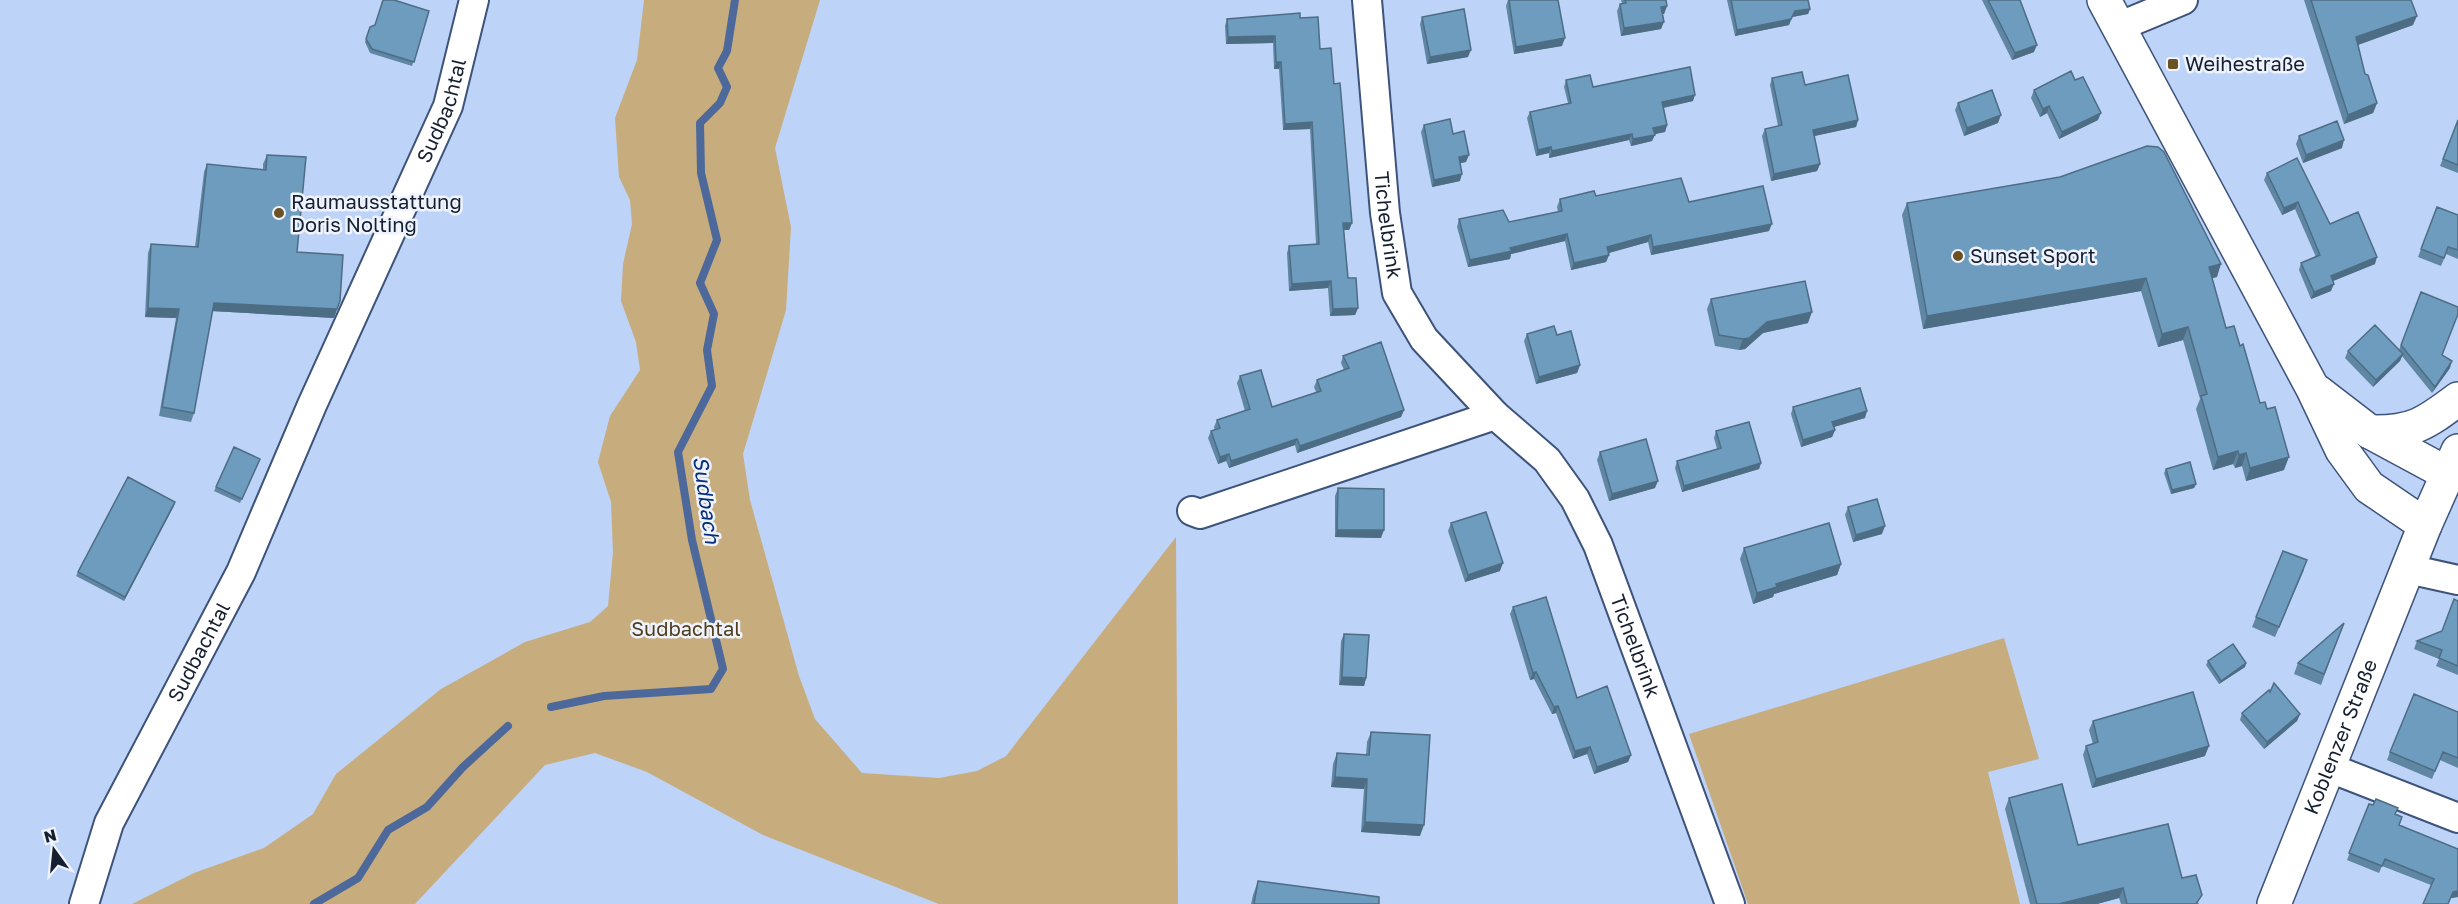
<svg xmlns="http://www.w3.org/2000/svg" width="2458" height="904" viewBox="0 0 2458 904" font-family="'Golos Text',sans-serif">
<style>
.green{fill:#c7ac7d}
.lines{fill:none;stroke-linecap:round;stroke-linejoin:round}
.stream{stroke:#4d689b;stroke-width:8}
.street-casing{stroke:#3d537a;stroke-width:32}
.secondary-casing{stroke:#3d537a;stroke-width:36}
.street{stroke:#fff;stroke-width:28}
.secondary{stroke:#fff;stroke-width:33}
.wall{fill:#5f86a3}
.shaded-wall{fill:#4d6d85}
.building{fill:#6e9cbe;stroke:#4d6d85;stroke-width:1.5}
.poi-dot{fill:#6b5223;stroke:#eef3fd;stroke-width:2}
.labels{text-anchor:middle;stroke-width:5;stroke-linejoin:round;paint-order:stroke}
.poi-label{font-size:20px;fill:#161f30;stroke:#eef3fd;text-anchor:start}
.street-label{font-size:20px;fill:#161f30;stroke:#eef3fd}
.park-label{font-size:20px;fill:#4f3d1c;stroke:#eef3fd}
.water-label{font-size:21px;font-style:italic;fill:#062e7a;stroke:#eef3fd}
</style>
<rect width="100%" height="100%" fill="#bed3f8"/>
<!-- green -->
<path class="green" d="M644 0H820L775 148 791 227 786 310 743 454 750 500 799 676 815 719 862 773 939 778 977 771 1006 756 1176 537 1178 904H939L763 835 647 772 595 753 545 765 415 904H132L194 873 264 848 313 814 336 774 441 689 525 642 590 622 608 606 613 552 611 502 598 462 610 416 640 370 636 342 621 301 623 264 632 224 630 200 619 177 615 118 637 60Z
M2004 638 2039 759 1988 772 2020 904H1748L1689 734Z"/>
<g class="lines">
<!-- stream -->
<path class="stream" d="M551 707 604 696 711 689 723 669 692 540 678 452 712 386 707 350 714 314 700 283 717 240 701 173 700 123 720 103 727 87 718 68 727 51 735 0
M314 904 358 878 388 830 427 807 463 767 508 726"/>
<!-- street casing -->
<g class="street-casing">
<g id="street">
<path id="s1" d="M1367 0 1385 213 1397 293 1424 339 1495 415 1547 460 1575 499 1598 545 1730 904"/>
<path d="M2118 27 2183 0"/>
<path d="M1192 511 1200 514 1495 415"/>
<path d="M2408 569 2458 580"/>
<path d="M2330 768 2458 818"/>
<path id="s2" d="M84 904 109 823 241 572 312 405 448 106 474 0"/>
</g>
</g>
<!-- secondary casing -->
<g class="secondary-casing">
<g id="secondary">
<path d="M2104 0 2313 389 2342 450 2369 487 2425 525"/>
<path d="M2318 392 2370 432 2448 474"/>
<path d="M2370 432C2412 433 2425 424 2458 399"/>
<path id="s3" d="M2274 904 2425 525 2458 451"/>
</g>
</g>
<!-- street -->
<use href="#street" class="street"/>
<!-- secondary -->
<use href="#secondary" class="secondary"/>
</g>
<!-- wall -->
<path class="wall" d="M1508 0H1558L1562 46 1514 54 1506 6Z
M1621 0H1666L1667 6 1664 14H1663L1661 29 1621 36 1617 11 1620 4 1622 3Z
M1727 0H1808L1810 9 1808 14 1792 17 1789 25 1735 36Z
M1982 0H2020L2034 52 2012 60Z
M2304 0H2411L2413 25 2358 45 2365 74 2377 103 2373 113 2344 124Z
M429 11 412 66 370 53 365 42 370 27Z
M1422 17 1468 57 1427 64 1420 24Z
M1300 18 1320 49 1334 84 1352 223 1349 230H1344L1348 278 1358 308 1355 315 1330 316 1328 288 1289 291 1287 253 1289 246 1316 244 1310 129 1283 130 1279 69H1274L1273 43 1226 44 1225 26 1227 19Z
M1772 78 1805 85 1858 120 1856 127 1814 136 1820 164 1817 171 1771 181 1762 136 1765 129 1778 126 1770 85Z
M1566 80 1593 87 1693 101 1664 108 1667 125 1665 132 1654 134 1652 141 1631 146 1629 140 1549 158V153L1536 156 1527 118 1530 112 1568 103 1564 87Z
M2075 80 2098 120 2059 139 2047 113 2040 117 2031 98 2034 90Z
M1958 103 1998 123 1964 136 1955 110Z
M2458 120V173L2440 166Z
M1424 125 1453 134 1466 162 1460 163V181L1432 187 1421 132Z
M2299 136 2342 148 2303 163 2296 144Z
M267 155 297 252 340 301 337 309 334 318 212 311 194 413 191 422 159 416 176 318 145 317 148 253 151 244 195 247 204 172 207 164 263 170V164Z
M2267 173 2330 224 2375 264 2333 281 2331 291 2311 299 2299 270 2301 263 2316 257 2295 209 2282 215 2264 180Z
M1596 196 1689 202 1769 231 1651 255 1648 242 1609 253V255L1606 262 1571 270 1565 241 1511 254 1510 259 1468 267 1457 227 1459 219 1509 222 1558 212 1557 207 1560 199Z
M1907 203 2217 277 2212 278 2226 328 2240 346 2284 470 2246 481 2242 466 2235 468 2233 464 2213 470 2196 409 2200 399 2183 340 2158 347 2141 291 1923 329 1902 215Z
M2437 207 2458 215V259L2446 254 2441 266 2418 257Z
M2421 292 2442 355 2450 368 2432 393 2402 356 2400 361 2373 387 2345 358 2348 351 2399 350Z
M1711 299 1808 323 1763 333 1745 349 1739 350 1715 346 1707 309Z
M1527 334 1557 335 1580 365 1577 373 1536 384 1524 341Z
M1343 356 1404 410 1401 417 1297 453 1295 445 1229 468 1226 461 1218 464 1208 438 1211 431 1215 430 1214 427 1217 420 1245 411 1237 383 1240 376 1272 407 1316 392 1314 387 1317 380 1344 370 1341 363Z
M1793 407 1865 418 1834 427 1835 430 1832 437 1801 447 1791 414Z
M1716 431 1761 463 1759 469 1682 492 1675 468 1677 461 1717 449 1714 438Z
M1600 452 1655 488 1609 501 1597 460Z
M260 459 240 503 214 491 216 487Z
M2166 469 2196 484 2194 488 2171 494 2164 473Z
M1338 488 1381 538 1335 537V496Z
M175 502 124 601 76 576 78 572Z
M1848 507 1882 534 1853 542 1845 515Z
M1451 523 1500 571 1465 582 1448 531Z
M1744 548 1841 564 1837 575 1774 594 1773 597 1753 604 1740 559Z
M2283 551 2304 570 2275 637 2252 627Z
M2458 601V675L2436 666 2439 659 2414 649 2417 641 2442 631Z
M1513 607 1577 698 1631 755 1628 762 1594 774 1587 754 1573 759 1556 713 1552 714 1534 679 1530 680 1510 614Z
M2344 623 2321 685 2294 674 2298 663Z
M1344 634 1366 678 1364 686 1339 685 1341 641Z
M2208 661 2246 663 2245 667 2219 684 2206 665Z
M2270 692 2300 714 2297 721 2264 749 2240 720 2242 713Z
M2458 712V768L2440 760 2432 779 2387 760 2390 752Z
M2093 721 2205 756 2092 788 2083 755 2086 746 2093 744 2089 730Z
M1371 732 1420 836 1361 832 1364 789 1331 787 1333 764 1337 753 1366 755 1367 742Z
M2009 798 2078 845 2182 878 2199 904H2121L2119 898 2097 904H2030L2005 809Z
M2369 804 2395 814 2399 825 2458 849V897L2451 898 2431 885 2382 866 2379 873 2347 860Z
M1258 881 1379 904H1251L1253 895Z"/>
<!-- shaded-wall -->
<path class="shaded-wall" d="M1667 6 1664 14H1659L1661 7Z
M1810 9 1808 14 1792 17 1789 25 1735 36 1737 30 1795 11Z
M2417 16 2413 25 2352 47 2356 37Z
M1664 22 1661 29 1621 36 1624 28Z
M1275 36 1273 43 1226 44 1228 37Z
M1565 38 1562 46 1514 54 1516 47Z
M2037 45 2034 52 2012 60 2015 53Z
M1471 50 1468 57 1427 64 1430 57Z
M1276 62H1281L1279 69H1274Z
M1695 95 1693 101 1660 108 1662 102Z
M2377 103 2373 113 2344 124 2348 115Z
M2049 106 2047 113 2040 117 2043 109Z
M2101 113 2098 120 2059 139 2062 132Z
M2001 115 1998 123 1964 136 1967 128Z
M1858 120 1856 127 1810 137 1813 130Z
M1312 122 1310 129 1283 130 1285 124Z
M1667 125 1665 132 1651 135 1653 128Z
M1632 134 1629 140 1549 158 1552 151Z
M1655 135 1652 141 1631 146 1633 139Z
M2344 140 2342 148 2303 163 2306 155Z
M1551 147 1549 153 1536 156 1538 150Z
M1469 155 1466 162 1456 164 1459 157Z
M1820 164 1817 171 1771 181 1774 174Z
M1462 174 1460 181 1432 187 1434 180Z
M2298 202 2295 209 2282 215 2284 208Z
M1343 223H1352L1349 230H1341Z
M1772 224 1769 231 1651 255 1653 247Z
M1567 234 1565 241 1511 254 1510 259 1468 267 1470 260 1510 248Z
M1651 235 1648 242 1605 254 1607 247Z
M1609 255 1606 262 1571 270 1574 263Z
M2377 257 2375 264 2328 283 2331 276Z
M2221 264 2217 277 2204 280 2209 267Z
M2146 278 2141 291 1923 329 1927 316Z
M1331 281 1328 288 1289 291 1292 284Z
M2334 284 2331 291 2311 299 2314 292Z
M340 301 334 318 211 311 214 303Z
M148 308 179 309 176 318 145 317Z
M1358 308 1355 315 1330 316 1333 309Z
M1812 312 1808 323 1763 333 1745 349 1739 350 1743 339 1767 322Z
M2188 327 2183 340 2158 347 2162 334Z
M2403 354 2400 361 2373 387 2376 380Z
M2452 361 2450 368 2432 393 2435 387Z
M1580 365 1577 373 1536 384 1539 377Z
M1404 410 1401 417 1297 453 1300 446Z
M1867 411 1865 418 1830 428 1832 422Z
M1835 430 1832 437 1801 447 1803 440Z
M1297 439 1295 445 1229 468 1231 461Z
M2238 451 2233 464 2213 470 2218 457Z
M2246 453 2242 466 2235 468 2239 455Z
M1229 454 1226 461 1218 464 1220 457Z
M2289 457 2284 470 2246 481 2250 468Z
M1761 463 1759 469 1682 492 1684 486Z
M1658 481 1655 488 1609 501 1612 494Z
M2196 484 2194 488 2171 494 2172 490Z
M175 502 174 506 124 601 125 597Z
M1885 526 1882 534 1853 542 1856 535Z
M1337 530H1384L1381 538 1335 537Z
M1503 563 1500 571 1465 582 1468 575Z
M1841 564 1837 575 1774 594 1773 597 1753 604 1757 593 1776 584Z
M2246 663 2245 667 2219 684 2221 681Z
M1536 672 1534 679 1530 680 1533 673Z
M1342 677 1366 678 1364 686 1339 685Z
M1558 706 1556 713 1552 714 1554 707Z
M2300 714 2297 721 2264 749 2267 742Z
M2209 746 2205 756 2092 788 2096 779Z
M1590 747 1587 754 1573 759 1575 751Z
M1631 755 1628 762 1594 774 1597 767Z
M1335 777 1367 779 1364 789 1331 787Z
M1365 822 1424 825 1420 836 1361 832Z
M2123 888 2119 898 2097 904H2059Z
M2458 891V897L2451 898 2453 892Z"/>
<!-- building -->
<path class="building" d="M383 0H394L429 11 414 62 372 49 366 39 370 27 375 25Z
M1509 0H1558L1565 38 1516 47Z
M1625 0H1666L1667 6 1661 7 1664 22 1624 28 1620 4 1626 3Z
M1731 0H1808L1810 9 1795 11 1791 19 1737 30Z
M1988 0H2020L2037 45 2015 53Z
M2311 0H2411L2417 16 2356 37 2365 74 2368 75 2377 103 2348 115Z
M1464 9 1471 50 1430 57 1422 17Z
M1300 13V18L1318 17 1320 49 1331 48 1334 84 1340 83 1352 223H1343L1348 278H1356L1358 308 1333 309 1331 281 1292 284 1289 246 1319 244 1312 122 1285 124 1281 62H1276L1275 36 1228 37 1227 19Z
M1690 67 1695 95 1662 102 1667 125 1653 128 1655 135 1633 139 1632 134 1552 151 1551 147 1538 150 1530 112 1571 103 1566 80 1590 75 1593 87Z
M2071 71 2075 80 2083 77 2101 113 2062 132 2049 106 2043 109 2034 90Z
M1802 72 1805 85 1848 75 1858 120 1813 130 1820 164 1774 174 1765 129 1782 125 1772 78Z
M1992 90 2001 115 1967 128 1958 103Z
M1450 119 1453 134 1464 131 1469 155 1459 157 1462 174 1434 180 1424 125Z
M2458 120V165L2443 159Z
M2337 121 2344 140 2306 155 2299 136Z
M2147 146 2158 147 2164 152 2221 264 2209 267 2226 328 2234 326 2240 346 2243 344 2260 403 2265 402 2267 409 2275 407 2289 457 2250 468 2246 453 2239 455 2238 451 2218 457 2201 396 2207 394 2188 327 2162 334 2146 278 1927 316 1907 203 2060 177Z
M267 155 306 157 297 252 343 255 340 301 337 309 214 303 194 413 162 407 179 309 148 308 151 244 198 247 207 164 266 170Z
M2297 158 2330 224 2358 212 2377 257 2331 276 2334 284 2314 292 2301 263 2320 255 2298 202 2284 208 2267 173Z
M1681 178 1689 202 1763 186 1772 224 1653 247 1651 235 1607 247 1609 255 1574 263 1567 234 1510 248 1512 251 1470 260 1459 219 1503 210 1509 222 1562 211 1560 199 1594 191 1596 196Z
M2437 207 2458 215V250L2448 247 2444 258 2421 249Z
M1805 281 1812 312 1767 322 1749 338 1743 339 1719 335 1711 299Z
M2421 292 2458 307V314L2442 355 2452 361 2435 387 2401 345Z
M2375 325 2403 354 2376 380 2348 351Z
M1554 326 1557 335 1571 331 1580 365 1539 377 1527 334Z
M1381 342 1404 410 1300 446 1297 439 1231 461 1229 454 1220 457 1211 431 1220 428 1217 420 1250 409 1240 376 1261 370 1272 407 1321 391 1317 380 1349 368 1343 356Z
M1860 388 1867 411 1832 422 1835 430 1803 440 1793 407Z
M1749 422 1761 463 1684 486 1677 461 1721 448 1716 431Z
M1646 439 1658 481 1612 494 1600 452Z
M234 447 260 459 242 499 216 487Z
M2190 462 2196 484 2172 490 2166 469Z
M128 477 175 502 125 597 78 572Z
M1338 488 1384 489V530H1337Z
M1877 499 1885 526 1856 535 1848 507Z
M1486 512 1503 563 1468 575 1451 523Z
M1829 523 1841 564 1776 584 1777 587 1757 593 1744 548Z
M2283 551 2307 560 2279 627 2256 617Z
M1546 597 1577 698 1607 686 1631 755 1597 767 1590 747 1575 751 1558 706 1554 707 1536 672 1533 673 1513 607Z
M2454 599 2458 601V666L2439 658 2442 650 2417 641 2442 631Z
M2344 623 2324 674 2298 663Z
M1344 634 1369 635 1366 678 1342 677Z
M2233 644 2246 663 2221 681 2208 661Z
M2274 683 2300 714 2267 742 2242 713 2269 690 2270 692Z
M2193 692 2209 746 2096 779 2086 746 2098 742 2093 721Z
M2414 694 2458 712V758L2443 752 2435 771 2390 752Z
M1371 732 1430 735 1424 825 1365 822 1367 779 1335 777 1337 753 1369 755Z
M2062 784 2078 845 2168 824 2182 878 2196 875 2202 895 2196 904H2127L2123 888 2059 904H2037L2009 798Z
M2376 799 2398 808 2395 814 2402 817 2399 825 2458 849V891L2453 892 2448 904H2423L2434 879 2385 859 2382 866 2349 853 2369 804 2373 805Z
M1258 881 1379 897V904H1254Z"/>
<!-- markers -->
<g class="poi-dot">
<rect x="2167" y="58" width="12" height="12" rx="3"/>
<circle cx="279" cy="213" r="6"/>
<circle cx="1958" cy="256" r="6"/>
</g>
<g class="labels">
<!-- poi labels -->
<g class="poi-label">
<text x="2185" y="71">Weihestraße</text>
<text x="291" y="209">Raumausstattung<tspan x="291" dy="23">Doris Nolting</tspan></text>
<text x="1970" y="263">Sunset Sport</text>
</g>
<!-- street labels -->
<g class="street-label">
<text dy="7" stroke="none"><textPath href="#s2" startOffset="872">Sudbachtal</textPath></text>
<text dy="7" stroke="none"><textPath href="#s1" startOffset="226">Tichelbrink</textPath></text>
<text dy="7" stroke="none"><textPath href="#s1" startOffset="728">Tichelbrink</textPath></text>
<text dy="7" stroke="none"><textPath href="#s2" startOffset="278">Sudbachtal</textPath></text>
<text dy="7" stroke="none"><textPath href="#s3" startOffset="180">Koblenzer Straße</textPath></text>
</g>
<!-- park labels -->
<g class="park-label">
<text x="686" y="636">Sudbachtal</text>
</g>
<!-- water labels -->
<g class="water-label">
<text transform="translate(706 500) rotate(82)" y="7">Sudbach</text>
</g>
</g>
<!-- north arrow -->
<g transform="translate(54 850) rotate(345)" stroke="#eef3fd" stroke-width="4.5" paint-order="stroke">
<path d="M0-4.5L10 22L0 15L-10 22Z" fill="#161f30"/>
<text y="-9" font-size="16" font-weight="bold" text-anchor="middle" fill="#161f30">N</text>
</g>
</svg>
